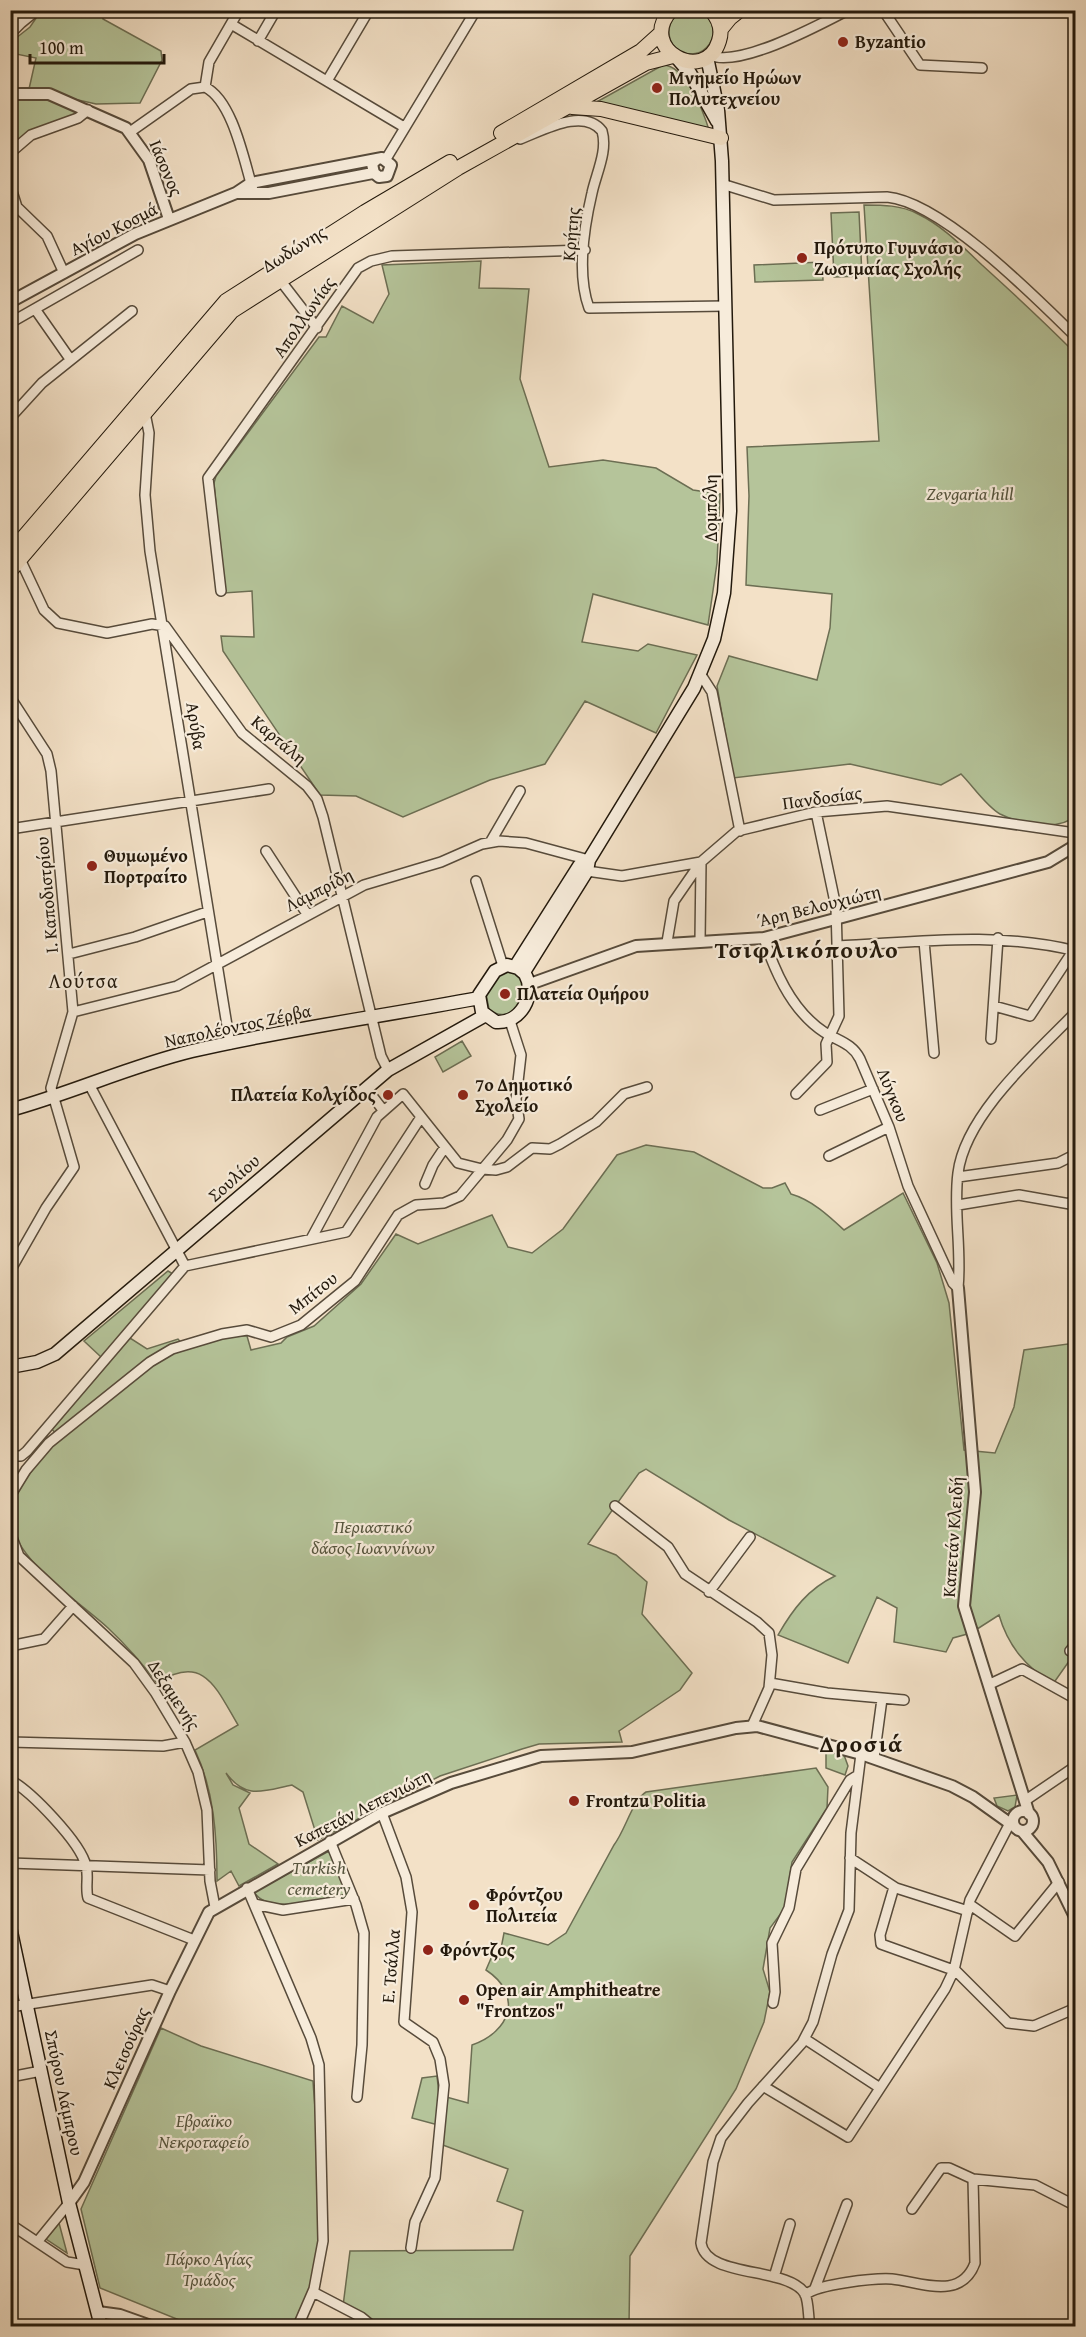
<svg xmlns="http://www.w3.org/2000/svg" width="1086" height="2337" viewBox="0 0 1086 2337" font-family="'Gentium Book Plus',serif">
<style>
.green{fill:#b5c49a;stroke:#6c6e53;stroke-width:1.5}
.lines{fill:none;stroke-linecap:round;stroke-linejoin:round}
.minor-casing{stroke:#574b3b;stroke-width:12}
.tertiary-casing{stroke:#574b3b;stroke-width:14}
.secondary-casing{stroke:#23190c;stroke-width:15}
.primary-casing{stroke:#23190c;stroke-width:16}
.minor{stroke:#f7ecdb;stroke-width:9}
.tertiary{stroke:#f7ecdb;stroke-width:10}
.secondary{stroke:#f7ecdb;stroke-width:12}
.primary{stroke:#f3e1c7;stroke-width:14}
.poi-dot{fill:#8f2418;stroke:#f7ecdb;stroke-width:2}
.labels{text-anchor:middle;stroke-width:4.5;stroke-linejoin:round;paint-order:stroke}
.poi-label{font-size:18px;font-weight:bold;fill:#23190c;stroke:#f7ecdb;text-anchor:start}
.street-label{font-size:18px;fill:#23190c;stroke:#f7ecdb}
.park-label{font-size:18px;font-style:italic;fill:#56553e;stroke:#f7ecdb}
.neighbourhood-label{font-size:20px;letter-spacing:1.5px;fill:#23190c;stroke:#f7ecdb}
.district-label{font-size:24px;font-weight:bold;letter-spacing:1.5px;fill:#23190c;stroke:#f7ecdb}
</style>
<rect width="100%" height="100%" fill="#f3e1c7"/>
<filter id="stains"><feTurbulence type="fractalNoise" baseFrequency=".00333" numOctaves="4"/><feColorMatrix values="0 0 0 0 .2 0 0 0 0 .09 0 0 0 0 .02 0 0 0 .5 -.17"/></filter>
<radialGradient id="worn" r=".72"><stop offset=".6" stop-color="#630" stop-opacity="0"/><stop offset="1" stop-color="#630" stop-opacity=".3"/></radialGradient>
<!-- green -->
<path class="green" d="M103 10V19L161 51 162 60 140 103 96 104 29 89 36 58 11 53V42L30 27 41 11Z
M669 32a22 22 0 1 1 44 0a22 22 0 1 1-44 0Z
M663 65C686 65 704 113 710 133L593 104Z
M25 98H50L75 109 74 117 27 132 11 148V100Z
M366 164 367 169 269 187 268 182Z
M864 205C883 205 901 205 918 214 943 226 963 247 982 265 1014 294 1045 323 1075 353V816C1058 832 1020 824 1000 814 986 806 973 786 961 774L941 785 850 764 733 778 717 686 729 656 817 680 830 628 832 594 746 585 749 496 747 447 879 441Z
M859 212 862 276 834 277 831 213Z
M481 261 479 288 529 289 520 379 549 467 603 460 656 468 693 490 720 494 717 563 708 625 593 594 582 642 638 651 648 644 697 655 656 733 585 701 545 764 490 780 403 817 356 796 320 795 223 651 221 636 254 637 252 591 224 593 214 483 216 476 319 337H326L342 306 373 323 389 294 382 265Z
M822 262 823 280 755 282 754 265Z
M506 972 516 973 523 981C523 985 525 992 524 996 520 1013 502 1020 489 1009L486 994 498 976Z
M462 1041 471 1056 443 1072 435 1057Z
M646 1145 694 1152 763 1188H772L785 1183 791 1194C812 1200 829 1216 844 1230L903 1193 937 1263 949 1303 964 1450 995 1453 1014 1407 1024 1350 1075 1343V1640L1067 1651 1072 1657 1053 1684C1026 1667 1008 1646 999 1615L971 1633 953 1638 946 1652 894 1642 897 1608 877 1597 848 1663 778 1635C793 1609 808 1589 835 1576L729 1520 646 1469 639 1473 588 1544 616 1555 647 1582 642 1614 692 1673 680 1690 619 1731 622 1742 539 1744 522 1749 440 1776 318 1840 303 1792 292 1785C263 1791 246 1800 226 1773L233 1785 250 1793 239 1808 249 1844 278 1864 239 1886 231 1871 217 1881C217 1836 214 1790 195 1750L238 1725C216 1688 204 1653 157 1683 142 1663 126 1645 108 1628 80 1602 9 1557 11 1515 13 1489 43 1456 59 1438L52 1429 130 1338 147 1349 178 1339 185 1347 226 1335 247 1336 251 1350 281 1343 287 1337 314 1326 361 1284 396 1234 418 1244 492 1215 508 1247 532 1253 563 1229 617 1155Z
M168 1271 173 1274 101 1357 84 1341Z
M826 1752 844 1755 848 1766 845 1775 826 1768Z
M816 1768 828 1787 827 1808 792 1862 785 1908 770 1928 763 1969 770 1992 764 2022 736 2089 630 2256 629 2326H376L343 2306 350 2251 513 2250 523 2211 497 2201 508 2169 440 2144 442 2126 412 2118 422 2078 437 2076 439 2095 468 2103 472 2045C510 2032 524 1995 486 1970L492 1956 499 1959 504 1933 548 1945 566 1933 614 1845C626 1829 632 1801 646 1792Z
M1017 1795 1015 1807 1008 1811 997 1806 994 1798Z
M329 1851 347 1894C324 1898 268 1916 254 1892Z
M161 2028 201 2046 313 2081C317 2144 329 2223 311 2284 307 2299 299 2313 292 2326H194L100 2288 81 2209Z
M59 2223 67 2253 46 2239Z"/>
<g class="lines">
<!-- minor casing -->
<g class="minor-casing">
<path id="minor" d="M883 10 920 65 982 68
M21 23 37 10
M231 24 404 127
M10 34 21 23 24 10
M258 41 276 10
M710 55C738 69 821 24 848 10
M327 81 369 10
M205 87 209 62 239 10
M130 132 191 89 205 87C233 101 244 161 253 190
M520 139C542 131 583 107 602 131 608 151 596 174 592 193 584 227 577 275 589 308L726 306
M10 153 31 135 78 118 88 110
M386 159 476 10
M722 184 774 200 887 197C942 202 1036 298 1076 337
M10 185 17 207 47 236 64 273
M280 280 317 328
M35 309 70 359
M10 323 138 250
M145 413 149 433 145 495 150 551 230 1044
M10 418 42 383 132 311
M20 559 44 610 58 623 107 633 152 624 165 626 242 733 307 786 317 799 323 817 381 1056 388 1070
M221 591 208 478 358 268 371 261 392 256 585 250
M701 675 712 692 740 831
M10 697 47 754 51 771 73 1012 51 1088 74 1167 46 1208 10 1271
M10 829 269 789
M491 841 520 791
M266 851 307 914
M587 871 622 876 701 862 737 831 816 812 887 806 1075 833
M476 881 503 966
M764 938C775 973 792 1011 824 1032 838 1041 852 1043 860 1059L889 1127 908 1186 953 1283 958 1288
M700 941 701 862
M924 941 934 1053
M667 942 674 901 701 862
M837 946C919 942 994 931 1076 951
M69 954 135 937 207 912
M994 1006 1030 1016 1073 951
M73 1012 177 986 364 885 441 862 482 844 499 841 526 843 589 860
M991 1039 998 938
M89 1084 185 1266 346 1232 421 1117
M366 1088 383 1110
M796 1094 827 1062 826 1044 839 1016 836 907 816 812
M820 1110 873 1089
M829 1156 889 1127
M958 1177 1058 1163 1076 1154
M425 1184 433 1165 445 1147
M958 1205 1019 1195 1070 1204 1076 1197
M311 1239 377 1117 403 1094 458 1163 482 1169 496 1170 507 1167 532 1148 550 1149 560 1144 596 1122 624 1094 647 1087
M958 1288C962 1250 953 1211 958 1173 965 1115 1036 1053 1076 1012
M10 1456H21L27 1451 185 1266
M10 1496 26 1470 49 1443 150 1362 172 1349 222 1334 247 1330 271 1337 301 1325 355 1281 398 1215 416 1205 444 1203 460 1196 507 1140 519 1119 516 1099 521 1055 510 1021
M615 1506 668 1547 685 1574 757 1622 769 1633 772 1655 769 1688 752 1726
M10 1532 19 1556
M10 1558 19 1556 134 1663 155 1692 185 1742 198 1772 207 1810 210 1881 215 1907
M709 1592 750 1537
M10 1646 44 1639 73 1606
M1070 1651 1076 1644
M770 1683 827 1693 904 1700
M990 1684 1022 1669 1076 1699
M10 1742 163 1746 185 1742
M874 1758 882 1699
M10 1780C31 1791 81 1843 86 1866 89 1876 85 1888 88 1898L194 1940
M1026 1800 1076 1766
M382 1813 406 1877 412 1912 404 2022 433 2042 440 2059 444 2085 435 2178 415 2222 411 2248
M330 1841 356 1905 364 1933 362 2045 357 2097
M850 1858 896 1888 968 1911
M10 1863 210 1870
M894 1887 880 1935 881 1944 956 1971 1008 2023 1034 2026 1076 2008
M247 1888 311 2038 319 2065 323 2241 314 2289 298 2326
M254 1904 283 1910 354 1899
M969 1904 1015 1936 1059 1882
M773 2003 775 1992 772 1943 789 1908 796 1869 850 1780 858 1775
M10 2007 152 1985 170 1991
M805 2039 880 2088
M10 2077 41 2071
M763 2086 848 2137 945 1989 954 1970 970 1900 1010 1823
M912 2209 941 2168H949L973 2179
M10 2224 67 2262 85 2265
M38 2241 69 2203
M774 2277 790 2224
M815 2288 847 2204
M313 2292 361 2317 372 2326
M805 2295C817 2284 875 2278 892 2279 921 2282 961 2301 975 2263L973 2179 1035 2185 1076 2206
M810 2326C808 2317 809 2303 805 2294 789 2266 706 2279 701 2243L713 2162 721 2138 748 2103 802 2043 813 2022 832 1954 849 1910 851 1833 861 1754"/>
</g>
<!-- tertiary casing -->
<g class="tertiary-casing">
<path id="tertiary" d="M10 94H49L126 128 149 160 169 219
M236 193H269L373 173
M10 302 135 234 236 193 251 183 382 158 391 165 387 176 379 177 374 173 372 164 377 159
M1076 828V838
M530 984 636 946 764 938 1048 862 1076 845
M958 1288 975 1492 964 1606 1029 1814
M1013 1821a10 10 0 1 1 20 0a10 10 0 1 1-20 0Z
M1022 1831 1048 1862 1076 1919
M69 2203 84 2182 170 1991 209 1912 382 1813 451 1783 541 1756 632 1752 736 1728 757 1726 861 1754 952 1786 973 1797 1015 1827
M98 2312 120 2315 151 2326"/>
</g>
<!-- secondary casing -->
<g class="secondary-casing">
<path id="secondary" d="M677 58 690 73 717 121
M507 965 518 968 525 974C537 995 520 1024 496 1022L482 1012 479 995 495 971Z
M515 967 579 866 589 860
M524 972 587 871 589 860 694 688 714 639 724 593 730 511 722 161 718 110 707 57
M10 1110C72 1093 130 1066 192 1051 286 1029 384 1016 479 998
M10 1367 37 1362 55 1354 388 1070 484 1016
M10 1927 69 2203 101 2326"/>
</g>
<!-- primary casing -->
<g class="primary-casing">
<path id="primary" d="M671 10C636 49 705 86 719 41 723 29 719 19 711 10
M721 29 730 18 740 10
M572 107 601 109 721 138
M501 133 641 51 661 33
M10 553 226 301 365 212 450 162
M10 571 232 311 458 168 646 63 673 56"/>
</g>
<!-- minor -->
<use href="#minor" class="minor"/>
<!-- tertiary -->
<use href="#tertiary" class="tertiary"/>
<!-- secondary -->
<use href="#secondary" class="secondary"/>
<!-- primary -->
<use href="#primary" class="primary"/>
</g>
<!-- markers -->
<g class="poi-dot">
<circle cx="843" cy="42" r="6"/>
<circle cx="657" cy="88" r="6"/>
<circle cx="802" cy="258" r="6"/>
<circle cx="92" cy="866" r="6"/>
<circle cx="505" cy="994" r="6"/>
<circle cx="388" cy="1095" r="6"/>
<circle cx="463" cy="1095" r="6"/>
<circle cx="574" cy="1801" r="6"/>
<circle cx="474" cy="1905" r="6"/>
<circle cx="428" cy="1950" r="6"/>
<circle cx="464" cy="2000" r="6"/>
</g>
<g class="labels">
<!-- poi labels -->
<g class="poi-label">
<text x="855" y="48">Byzantio</text>
<text x="669" y="84">Μνημείο Ηρώων<tspan x="669" dy="21">Πολυτεχνείου</tspan></text>
<text x="814" y="254">Πρότυπο Γυμνάσιο<tspan x="814" dy="21">Ζωσιμαίας Σχολής</tspan></text>
<text x="104" y="862">Θυμωμένο<tspan x="104" dy="21">Πορτραίτο</tspan></text>
<text x="517" y="1000">Πλατεία Ομήρου</text>
<text x="475" y="1091">7ο Δημοτικό<tspan x="475" dy="21">Σχολείο</tspan></text>
<text x="376" y="1101" text-anchor="end">Πλατεία Κολχίδος</text>
<text x="586" y="1807">Frontzu Politia</text>
<text x="486" y="1901">Φρόντζου<tspan x="486" dy="21">Πολιτεία</tspan></text>
<text x="440" y="1956">Φρόντζος</text>
<text x="476" y="1996">Open air Amphitheatre<tspan x="476" dy="21">"Frontzos"</tspan></text>
</g>
<!-- street labels -->
<g class="street-label">
<text transform="translate(166 168) rotate(67)" y="6">Ιάσονος</text>
<text transform="translate(114 229) rotate(-27)" y="6">Αγίου Κοσμά</text>
<text transform="translate(571 234) rotate(-85)" y="6">Κρήτης</text>
<text transform="translate(294 249) rotate(-32)" y="6">Δωδώνης</text>
<text transform="translate(304 317) rotate(-55)" y="6">Απολλωνίας</text>
<text transform="translate(711 508) rotate(-90)" y="6">Δομπόλη</text>
<text transform="translate(196 726) rotate(81)" y="6">Αρύβα</text>
<text transform="translate(279 740) rotate(40)" y="6">Καρτάλη</text>
<text transform="translate(822 798) rotate(-8)" y="6">Πανδοσίας</text>
<text transform="translate(319 890) rotate(-27)" y="6">Λαμπρίδη</text>
<text transform="translate(47 895) rotate(-95)" y="6">Ι. Καποδιστρίου</text>
<text transform="translate(819 906) rotate(-14)" y="6">Άρη Βελουχιώτη</text>
<text transform="translate(238 1026) rotate(-12)" y="6">Ναπολέοντος Ζέρβα</text>
<text transform="translate(893 1095) rotate(68)" y="6">Λύγκου</text>
<text transform="translate(234 1178) rotate(-41)" y="6">Σουλίου</text>
<text transform="translate(313 1293) rotate(-38)" y="6">Μπίτου</text>
<text transform="translate(953 1537) rotate(-86)" y="6">Καπετάν Κλειδή</text>
<text transform="translate(174 1695) rotate(57)" y="6">Δεξαμενής</text>
<text transform="translate(363 1808) rotate(-27)" y="6">Καπετάν Λεπενιώτη</text>
<text transform="translate(391 1966) rotate(-85)" y="6">Ε. Τσάλλα</text>
<text transform="translate(126 2048) rotate(-66)" y="6">Κλεισούρας</text>
<text transform="translate(64 2093) rotate(78)" y="6">Σπύρου Λάμπρου</text>
</g>
<!-- park labels -->
<g class="park-label">
<text x="970" y="500">Zevgaria hill</text>
<text x="373" y="1533">Περιαστικό<tspan x="373" dy="21">δάσος Ιωαννίνων</tspan></text>
<text x="319" y="1874">Turkish<tspan x="319" dy="21">cemetery</tspan></text>
<text x="204" y="2127">Εβραϊκο<tspan x="204" dy="21">Νεκροταφείο</tspan></text>
<text x="209" y="2265">Πάρκο Αγίας<tspan x="209" dy="21">Τριάδος</tspan></text>
</g>
<!-- neighbourhood labels -->
<g class="neighbourhood-label">
<text x="84" y="988">Λούτσα</text>
</g>
<!-- district labels -->
<g class="district-label">
<text x="807" y="958">Τσιφλικόπουλο</text>
<text x="862" y="1752">Δροσιά</text>
</g>
</g>
<!-- margin -->
<rect width="1086" height="2337" fill="none" stroke="#f3e1c7" stroke-width="36"/>
<rect x="12" y="12" width="1062" height="2313" fill="none" stroke="#23190c" stroke-width="3"/>
<rect x="18" y="18" width="1050" height="2301" fill="none" stroke="#23190c" stroke-width="1.5"/>
<!-- scale -->
<path d="M30 54v9h134v-9" fill="none" stroke="#23190c" stroke-width="3"/>
<text x="39" y="54" font-size="18" fill="#23190c" stroke="#f7ecdb" stroke-width="4.5" paint-order="stroke">100 m</text>
<rect width="100%" height="100%" filter="url(#stains)"/>
<rect width="100%" height="100%" fill="url(#worn)"/>
</svg>
